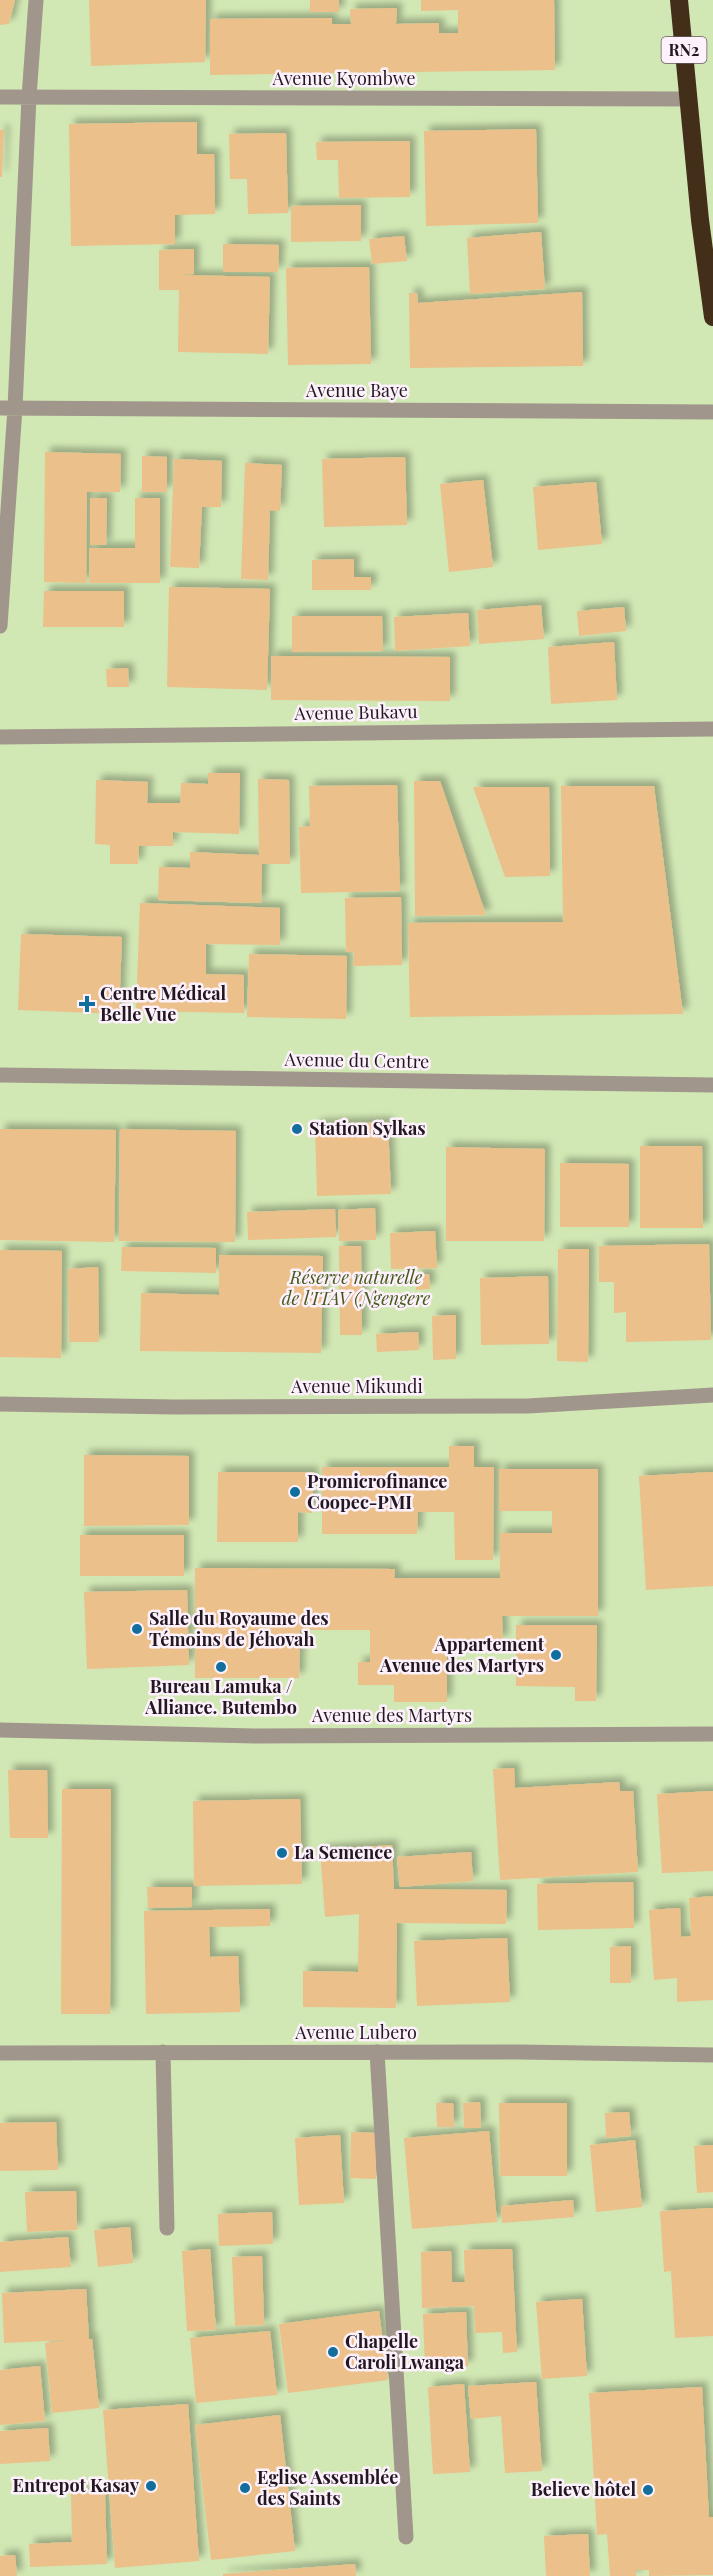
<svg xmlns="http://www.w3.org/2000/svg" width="713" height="2576" viewBox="0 0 713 2576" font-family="'Playfair Display',serif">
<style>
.green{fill:#d2e8b4}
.building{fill:#ebc08a;filter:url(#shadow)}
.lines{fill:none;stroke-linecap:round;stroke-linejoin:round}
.minor{stroke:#a1968b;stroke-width:15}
.highway{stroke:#432f19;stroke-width:18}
.poi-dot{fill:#126e9d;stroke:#fdf1fb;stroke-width:2}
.labels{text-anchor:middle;stroke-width:5;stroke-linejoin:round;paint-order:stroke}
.shield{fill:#fdf1fb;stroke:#645962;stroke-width:1.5}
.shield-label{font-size:16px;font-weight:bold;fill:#221821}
.street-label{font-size:18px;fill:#221821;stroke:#fdf1fb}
.poi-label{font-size:18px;font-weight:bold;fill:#221821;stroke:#fdf1fb;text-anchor:start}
.park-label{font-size:18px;font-style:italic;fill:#445a1b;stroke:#fdf1fb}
</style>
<defs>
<filter id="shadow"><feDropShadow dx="5.5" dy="-5.5" stdDeviation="3" flood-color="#0004"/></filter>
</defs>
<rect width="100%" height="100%" fill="#fdf1fb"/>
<!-- green -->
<path class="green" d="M0 0H713V2576H0Z"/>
<!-- building -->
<path class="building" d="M0 0H15L9 24 0 25Z
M89 0H206L205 62 91 66Z
M310 0H339V12H310Z
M421 0H554L555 70 210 75V19L332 18V24H351L350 9 397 8 396 24 439 23V33H458V10L421 11Z
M197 122V154H214L215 214 175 215V244L71 246 69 124Z
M536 129 538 223 426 226 424 131Z
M0 130H4L2 177H0Z
M286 133 288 213 248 214 247 179H230L229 134Z
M410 141V197L339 198 338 160H317L316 142Z
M361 205V241L291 242V206Z
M541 232 545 289 470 294 467 238Z
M404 236 407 261 372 264 369 239Z
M223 244 279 245 278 272H223Z
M194 249V274L179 275 270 277 268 354 178 352 179 290H159V250Z
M369 267 371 364 288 365 286 268Z
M582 292 583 366 410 368 409 293H417L418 303Z
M45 452 121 454 120 492H87L86 583 44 582Z
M142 456 167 457V492H142Z
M405 457 407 525 324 527 322 459Z
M174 459 222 461 221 507H202L199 568 170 567Z
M245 463 282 465 280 511 270 510 268 580 241 579Z
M483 480 493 567 449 572 440 484Z
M596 482 602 544 538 550 533 487Z
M90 498H107L106 545H90Z
M135 498H160V583H89V548H135Z
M354 559V577H371V590H312V560Z
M169 587 270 589 267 690 167 687Z
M44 591H124V627H43Z
M541 605 544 639 479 644 477 610Z
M624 607 626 631 579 636 577 611Z
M468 613 470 646 395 651 394 617Z
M292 616H382L383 651 292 652Z
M614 642 617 700 551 704 548 647Z
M271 656 450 657V701L271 700Z
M128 668 129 687H107L106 669Z
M208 773H240L239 834 173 832V846H139L138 864H110V845L95 844 96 780 148 782 147 803H180L181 783 208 784Z
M258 779 289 780 290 864H262L261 903 158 900 159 867 190 868V852L259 855Z
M414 781H440L486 915 415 916Z
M397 785 400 891 301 893 299 827 310 826 309 786Z
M561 786H654L683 1014 410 1017 408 923 563 922Z
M473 787H549L550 876 505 877Z
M401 897 402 965 353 966 354 952H346L345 898Z
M140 903 280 908V945L206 944V974L244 975V1013L136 1011Z
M21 934 122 937 119 1014 18 1010Z
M249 954 347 956 346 1019 247 1017Z
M388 1122 391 1194 317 1196 315 1124Z
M0 1129 116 1130 114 1242 0 1240Z
M120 1129 236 1131 235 1242 119 1241Z
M640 1146H702L703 1228H640Z
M446 1147 545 1149 544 1241H446Z
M560 1163 629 1164V1227H560Z
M375 1208 376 1240 339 1241 338 1210Z
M335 1209 336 1237 248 1240 247 1212Z
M435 1231 437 1268 391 1269 390 1233Z
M709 1244 711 1340 626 1342V1312L614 1313V1282H599V1246Z
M339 1246H361L362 1335H340Z
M122 1247 216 1248V1273L121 1271Z
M558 1249H589L588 1362 557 1361Z
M0 1250 62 1251 61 1358 0 1357Z
M219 1255 323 1256 321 1353 140 1351 141 1293 219 1295Z
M98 1267 99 1342H69L68 1269Z
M416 1274H429L430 1289 416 1290Z
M548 1276 549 1344 481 1345 480 1278Z
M456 1315V1359L433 1360 432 1316Z
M418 1332 419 1350 377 1352 376 1334Z
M449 1446H474V1467H494L493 1560H455L454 1512H418L417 1534H322V1467H449Z
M84 1455 189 1456V1525L84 1526Z
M499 1469H598V1616H502L503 1641 447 1640V1702H394V1685H358V1662H370V1630H300L299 1678H195V1568L395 1569 394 1578H500V1533H552V1511H499Z
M218 1472H313L312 1513 298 1512V1542H217Z
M713 1472V1586L646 1590 639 1476Z
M80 1535H184V1576H80Z
M187 1590 189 1665 87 1669 84 1592Z
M516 1625H597L596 1701H575V1687L516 1686Z
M514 1768 515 1788 619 1782 620 1791H633L638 1872 500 1880 493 1769Z
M8 1770H47L48 1838H10Z
M62 1789H111L110 2014H61Z
M713 1791V1871L662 1873 657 1794Z
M300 1799 302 1884 194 1886 193 1801Z
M392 1845 394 1889 507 1890 506 1924 397 1923 396 2008 303 2007V1971L358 1972 359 1914 325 1917 320 1850Z
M471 1852 473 1881 400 1887 397 1857Z
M633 1882 634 1928 538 1930 537 1884Z
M147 1887H192V1907L148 1908Z
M713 1896V2000L677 2002V1978L654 1980 649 1910 680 1908 681 1937 691 1936 689 1898Z
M270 1909V1926L209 1927 210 1957 238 1956 240 2012 146 2014 144 1911Z
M507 1938 510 2002 417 2006 414 1941Z
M631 1946V1983H610V1947Z
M480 2102 481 2128H464L463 2103Z
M436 2103H453L454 2127H437Z
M499 2103H567V2176H500Z
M629 2112 631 2136 606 2138 605 2113Z
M56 2122 58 2170 0 2171V2123Z
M489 2131 497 2222 412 2229 404 2138Z
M351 2132 376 2133V2179L350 2178Z
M340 2135 344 2203 299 2205 295 2138Z
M635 2140 642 2207 596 2212 590 2145Z
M713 2145V2192L697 2193 694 2146Z
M76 2191 77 2230 27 2232 25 2192Z
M573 2200 574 2217 502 2223 501 2206Z
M713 2208V2336L675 2338 671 2271 664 2272 660 2211Z
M272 2212 273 2244 219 2246 218 2214Z
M130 2227 133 2263 98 2267 94 2230Z
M68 2237 71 2267 0 2272V2242Z
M210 2249 216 2330 187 2331 182 2251Z
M512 2249 517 2352 503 2353 502 2332 475 2333 474 2306 422 2308 421 2252 451 2251 452 2282H465L464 2250Z
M262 2256 264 2325 235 2326 232 2257Z
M86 2289 89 2339H92L99 2408 52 2413 45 2343 67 2340 4 2343 2 2293Z
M582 2299 587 2376 542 2379 536 2302Z
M379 2311 388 2380 288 2393 279 2324Z
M466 2312 468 2366 425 2368 423 2314Z
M270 2331 277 2395 196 2403 190 2338Z
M40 2366 45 2421 0 2425V2370Z
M536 2382 542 2471 505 2473 501 2416 471 2419 468 2386Z
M464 2384 470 2472 433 2474 428 2387Z
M702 2387 709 2517H713V2575L649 2576V2570H636V2576H610L607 2534 597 2535 589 2393Z
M188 2404 199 2561 115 2568 103 2410Z
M280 2415 295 2551 211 2560 195 2425Z
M48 2428 50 2461 0 2464V2431Z
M105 2492 107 2564 30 2567 29 2544 72 2542 71 2493Z
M588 2534 590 2576H546L544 2536Z
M15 2555 17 2576H0V2556Z
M355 2564 356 2576H223V2574Z"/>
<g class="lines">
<!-- minor -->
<path class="minor" d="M0 97 689 99
M0 408 713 412
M0 626 15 408 29 97 36 0
M0 737 713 729
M0 1075 713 1085
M0 1404 174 1407 528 1406 713 1395
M0 1730 255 1736 713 1734
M163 2052 167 2228
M377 2052 406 2537
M0 2053 520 2052 713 2055"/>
<!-- highway -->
<path class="highway" d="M679 0 700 220 713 317"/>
</g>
<!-- markers -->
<g class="poi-dot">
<path d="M84 995h6v6h6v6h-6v6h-6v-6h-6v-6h6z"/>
<circle cx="297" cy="1129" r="6"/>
<circle cx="295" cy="1492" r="6"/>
<circle cx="137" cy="1629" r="6"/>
<circle cx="556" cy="1655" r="6"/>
<circle cx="221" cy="1667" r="6"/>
<circle cx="282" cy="1853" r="6"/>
<circle cx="333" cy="2352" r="6"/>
<circle cx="151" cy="2486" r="6"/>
<circle cx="245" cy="2488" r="6"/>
<circle cx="648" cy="2490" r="6"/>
</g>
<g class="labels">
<!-- shield labels -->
<rect class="shield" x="661.5" y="37" width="45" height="26" rx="4.5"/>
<g class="shield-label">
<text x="684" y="56">RN2</text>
</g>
<!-- street labels -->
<g class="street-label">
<text x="344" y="85">Avenue Kyombwe</text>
<text x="357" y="397">Avenue Baye</text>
<text transform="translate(356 713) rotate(-1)" y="6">Avenue Bukavu</text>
<text transform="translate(357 1061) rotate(1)" y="6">Avenue du Centre</text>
<text x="357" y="1393">Avenue Mikundi</text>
<text x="392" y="1722">Avenue des Martyrs</text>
<text x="356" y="2039">Avenue Lubero</text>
</g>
<!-- poi labels -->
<g class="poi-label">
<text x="100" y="1000">Centre Médical<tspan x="100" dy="21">Belle Vue</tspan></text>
<text x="309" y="1135">Station Sylkas</text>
<text x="307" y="1488">Promicrofinance<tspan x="307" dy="21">Coopec-PMI</tspan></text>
<text x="149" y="1625">Salle du Royaume des<tspan x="149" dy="21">Témoins de Jéhovah</tspan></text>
<text x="544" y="1651" text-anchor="end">Appartement<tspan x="544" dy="21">Avenue des Martyrs</tspan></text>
<text x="221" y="1693" text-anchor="middle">Bureau Lamuka /<tspan x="221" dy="21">Alliance. Butembo</tspan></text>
<text x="294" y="1859">La Semence</text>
<text x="345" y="2348">Chapelle<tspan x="345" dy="21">Caroli Lwanga</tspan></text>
<text x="257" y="2484">Eglise Assemblée<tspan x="257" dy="21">des Saints</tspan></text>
<text x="139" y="2492" text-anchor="end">Entrepot Kasay</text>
<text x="636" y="2496" text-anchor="end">Believe hôtel</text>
</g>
<!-- park labels -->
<g class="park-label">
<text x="356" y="1284">Réserve naturelle<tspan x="356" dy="21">de l'ITAV (Ngengere</tspan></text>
</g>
</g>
</svg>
